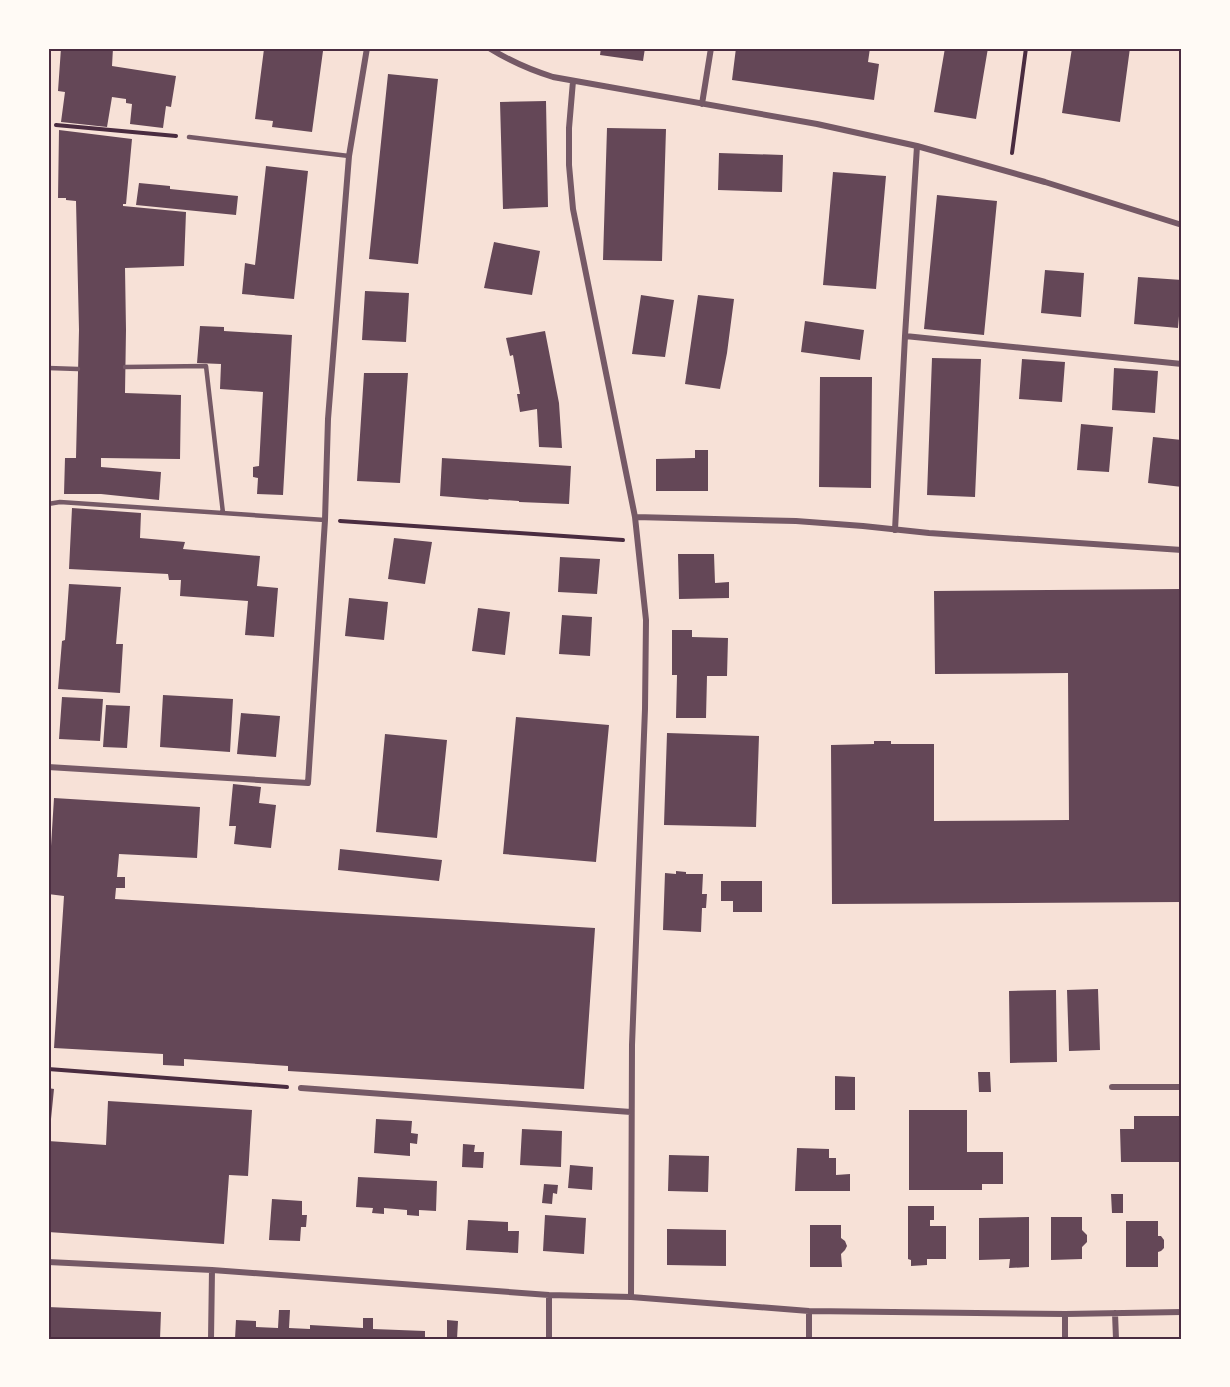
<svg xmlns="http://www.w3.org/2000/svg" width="1230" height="1387" viewBox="0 0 1230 1387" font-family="Ubuntu,sans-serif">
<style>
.building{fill:#644757}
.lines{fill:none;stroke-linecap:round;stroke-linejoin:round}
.path{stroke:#4a2c40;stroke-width:4}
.service{stroke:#755966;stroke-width:4.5}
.minor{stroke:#755966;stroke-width:6}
.neatline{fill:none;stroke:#4a2c40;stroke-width:2}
</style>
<rect width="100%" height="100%" fill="#f7e1d7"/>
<!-- building -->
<path class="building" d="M61 48H113L112 66 176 76 171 107 166 106 163 128 130 124 132 104 126 103V99L112 97 107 127 61 122 65 92 58 91Z
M282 48H301L323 51 312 132 272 127 273 121 255 119 264 49 281 51Z
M601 48H645L643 61 600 55Z
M736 48H870L868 62 879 64 874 100 732 80Z
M945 48H988L976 119 934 112Z
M1072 48H1130L1120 122 1062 113Z
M388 74 438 79 418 264 369 259Z
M546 101 548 207 503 209 500 102Z
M607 128 666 129 662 261 603 260Z
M59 130 132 139 126 204H123V206L186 212 184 266 125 268 126 330 125 393 181 395 180 459 101 458V467L161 472 159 500 101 494H64L65 458H76L79 330 76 201 66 200V198H58Z
M719 153 783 155 782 192 718 190Z
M266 166 308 171 294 299 242 294 245 263 255 265Z
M833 172 886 176 876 289 823 285Z
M139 183 170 186V189L238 196 236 215 136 205Z
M937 195 997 201 984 335 924 329Z
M494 242 540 251 532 295 484 288Z
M1045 270 1084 273 1081 317 1041 313Z
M1138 277 1182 280 1178 328 1134 324Z
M365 291 409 293 406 342 362 340Z
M641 295 674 300 665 357 632 354Z
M698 295 734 299 727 353 720 389 685 384Z
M805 321 864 330 860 360 801 352Z
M200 326 224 327V331L292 335 283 495 257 494 258 478 253 477V467L259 466 263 392 220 389 221 364 197 363Z
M545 331 559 403 562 448 539 447 537 409 520 412 517 394H520L513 355 510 356 506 338Z
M932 358 981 359 975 497 927 495Z
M1022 359 1065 362 1062 402 1019 399Z
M1114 368 1158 371 1155 413 1112 410Z
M364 373H408L400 483 357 481Z
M820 377H872L871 488 819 487Z
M1081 424 1113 427 1109 472 1077 470Z
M1153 437 1182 440V487L1148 483Z
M695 450H708V491H656V459L695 458Z
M442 458 571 466 569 504 519 502V501L488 499 489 500 440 496Z
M72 508 141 513 140 538 185 542 183 549 260 556 257 586 278 588 274 637 245 635 248 601 180 596 181 580H169L168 574 69 569Z
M394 538 432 542 425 584 388 579Z
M678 554H714L715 583 729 582V598L679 599Z
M560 557 600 559 597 594 558 592Z
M69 584 121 587 116 644H123L120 693 58 689 62 641 65 640Z
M1182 589V902L832 904 831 745 874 744V741H891V744H934V821L1069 820 1068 673 935 674 934 591Z
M349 598 388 602 384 640 345 636Z
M478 608 510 612 505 655 472 651Z
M562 615 592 617 590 656 559 654Z
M672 630H692V637L728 638 727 676H707L706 718H676L677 675H672Z
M163 695 233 699 230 752 160 747Z
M62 697 103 699 100 741 59 739Z
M106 705 130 706 127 748 103 747Z
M241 713 280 716 276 757 237 754Z
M516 717 609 725 596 862 503 854Z
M667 733 759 736 756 827 664 825Z
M385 734 447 740 437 838 376 832Z
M233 784 261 787 259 803 276 805 271 848 234 844 236 826H229Z
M54 798 200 807 197 858 119 854 117 877H125V888H116L115 899 595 928 584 1089 288 1071V1066L184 1059V1066L163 1065V1054L54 1048 64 896 48 894Z
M340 849 442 860 439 881 338 870Z
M676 871 686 872V874H703L702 894H707L706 908H702L701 932 663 930 665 873 676 874Z
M721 881H762V912H733V901H721Z
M1098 989 1100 1050 1069 1051 1067 990Z
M1056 990 1057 1062 1010 1063 1009 991Z
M978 1072H990L991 1092H979Z
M835 1076 855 1077V1110H835Z
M48 1088 54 1089 50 1129H48Z
M108 1101 252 1110 248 1176 229 1175 224 1244 48 1232V1141L106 1145Z
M909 1110H967V1152H1003V1184H982V1190H909Z
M1134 1116H1182V1162H1121L1120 1129H1134Z
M376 1119 412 1121 411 1133 418 1134 417 1144 410 1143V1156L374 1153Z
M522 1129 562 1131 561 1167 520 1165Z
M463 1144 475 1145 474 1152H484L483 1168 462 1167Z
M797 1148 829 1149V1158H836V1175L850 1174V1191H795Z
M669 1155 709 1156 708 1192 668 1191Z
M570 1165 593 1167 592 1190 568 1188Z
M358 1177 437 1181 436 1211 419 1210V1216L407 1215V1210L384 1208V1214L372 1213 373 1208 356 1207Z
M544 1184 558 1185 557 1194 553 1193 552 1204 542 1203Z
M1111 1194H1123V1213H1112Z
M272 1199 302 1201V1215H307L306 1227H301L300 1241 269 1240Z
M908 1206H934V1220H930V1226H946V1259H927V1265L911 1266V1260L908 1259Z
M545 1215 586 1218 584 1254 543 1251Z
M1029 1217V1267L1009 1268 1010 1259 979 1260V1218Z
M1051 1217H1082V1230L1087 1235V1242L1082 1247V1259L1051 1260Z
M468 1220 508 1222V1231H519L518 1253 466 1250Z
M1126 1221H1158V1236H1161L1164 1240V1248L1161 1251 1158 1252V1267H1126Z
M810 1225H841V1238L845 1241 847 1246 845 1250 841 1254 842 1267H810Z
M667 1229 726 1230V1266L667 1265Z
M48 1307 161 1312 160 1339H48Z
M279 1310H290L289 1328 310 1329V1325L363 1328V1318H373V1329L425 1331V1337H431V1339H235L236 1320 256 1321V1327L278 1328Z
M447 1320 458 1321 457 1339H447Z"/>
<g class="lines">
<!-- path -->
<path class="path" d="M56 125 176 136
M1012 153 1026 48
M340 521 623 540
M48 1069 287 1087"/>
<!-- service -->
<path class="service" d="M189 137 349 156
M125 367 206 366 223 513
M48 368 78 369
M48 504 60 502 325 520"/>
<!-- minor -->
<path class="minor" d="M489 48C510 61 530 70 553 77L817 124 917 146 1045 182 1182 225
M573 81 569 128V165L573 209 635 517 646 620 645 709 632 1045 631 1297
M702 104 711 48
M905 336 1182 364
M635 517 796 521 863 526 929 533 1182 550
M895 530 905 336 917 146
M48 767 308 783 325 520 328 419 349 156 367 48
M1112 1087H1182
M301 1088 631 1112
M48 1262 212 1270 549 1295 631 1297 809 1311 1065 1314 1182 1312
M549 1295V1339
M1115 1313 1116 1339
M1065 1314V1339
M211 1339 212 1270
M809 1339V1311"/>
</g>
<!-- border -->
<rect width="1230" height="1387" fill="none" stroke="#fffaf5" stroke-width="99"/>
<rect x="50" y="50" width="1130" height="1288" class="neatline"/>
</svg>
